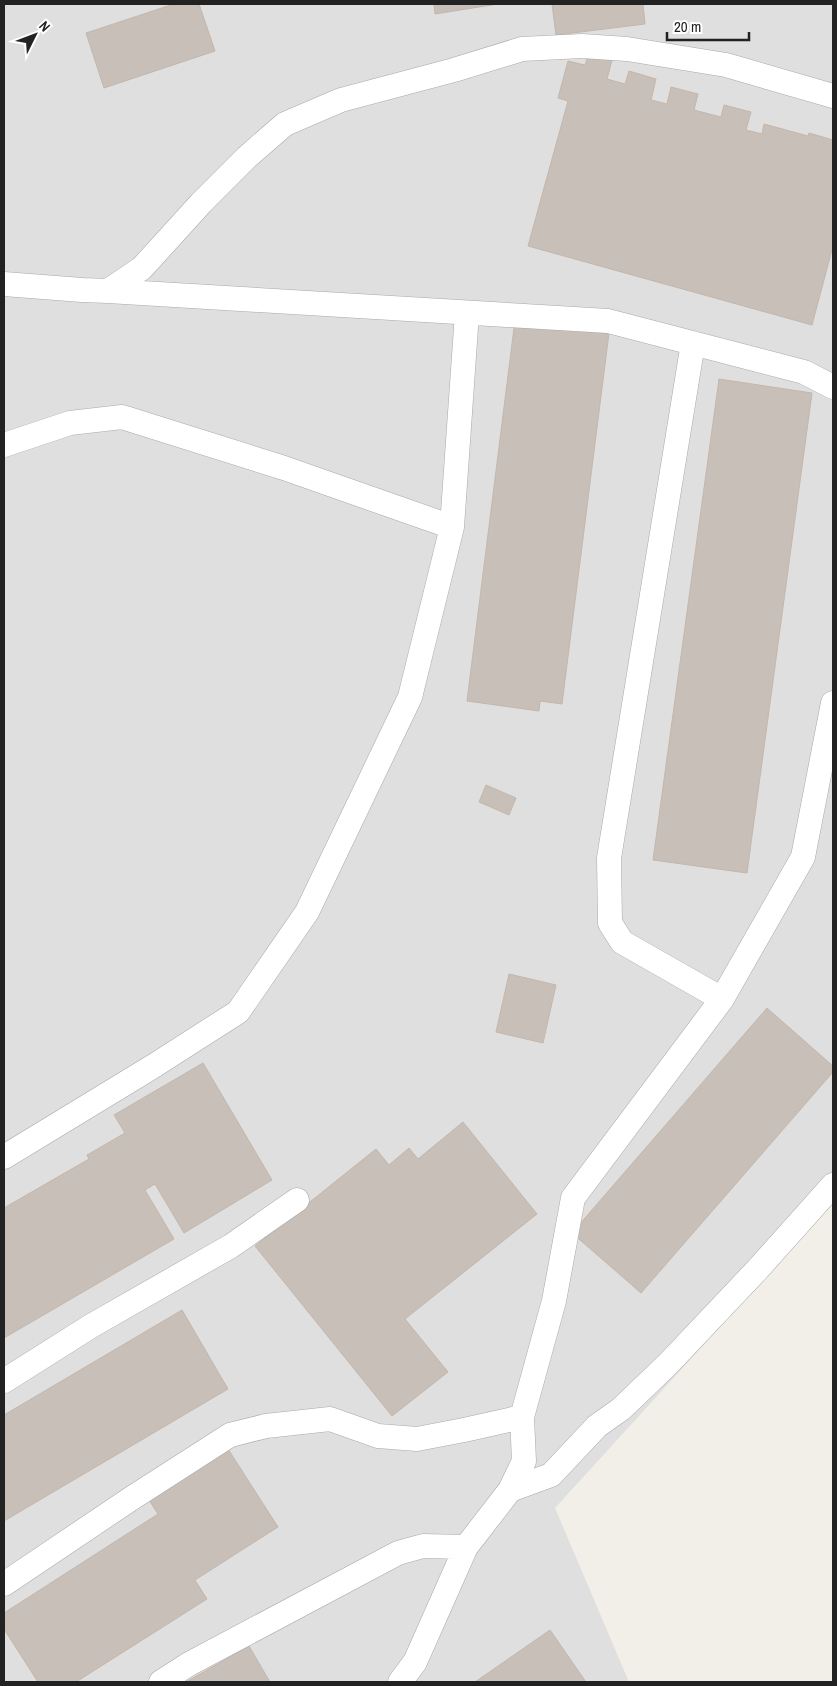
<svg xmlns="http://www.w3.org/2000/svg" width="837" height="1686" viewBox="0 0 837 1686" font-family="'Archivo Narrow',sans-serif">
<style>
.residential{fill:#e0dfdf}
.building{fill:#c7bfb8;stroke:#c4b6ab}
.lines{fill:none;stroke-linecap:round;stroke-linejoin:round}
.street-casing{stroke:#a9a9a9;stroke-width:25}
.street{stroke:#fff;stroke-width:24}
</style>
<rect width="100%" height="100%" fill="#f2efe9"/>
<!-- residential -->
<path class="residential" d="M4 4H833V1203L555 1508 629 1682H4Z"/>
<!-- building -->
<path class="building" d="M174 4H199L215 51 104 88 86 33Z
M434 4H498L435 14Z
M552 4H643L645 24 556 35Z
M589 53 612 60 607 79 625 84 629 71 656 79 651 100 667 104 671 87 698 94 694 110 721 117 724 105 751 112 746 130 762 134 764 124 808 136 809 133 833 140V246L812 325 528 246 568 101 558 98 568 61 585 65Z
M515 320 609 333 562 704 540 701 539 711 467 701Z
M719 379 812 393 747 873 653 860Z
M486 785 516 798 509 815 479 802Z
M509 974 556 985 543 1043 496 1032Z
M767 1008 833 1066V1072L641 1293 572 1233Z
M203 1063 272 1180 184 1233 155 1184 145 1190 174 1239 4 1338V1208L89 1159 87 1155 125 1133 114 1115Z
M463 1122 537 1214 405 1319 448 1372 392 1416 255 1246 376 1149 389 1165 409 1148 418 1159Z
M182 1310 228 1389 4 1521V1415Z
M228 1449 278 1527 195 1580 207 1599 76 1682H38L4 1629V1613L158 1514 149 1500Z
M550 1630 586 1682H475Z
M249 1646 270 1682H186Z"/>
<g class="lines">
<!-- street casing -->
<g class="street-casing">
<path id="street" d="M4 284 82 290 108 291 142 268 201 203 247 157 285 124 341 100 454 70 522 49 582 46 627 49 726 65 833 96
M108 291 608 321 804 372 833 387
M693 343 609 858 610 923 622 942 722 999
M4 445 70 423 122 417 284 468 452 527
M4 1157 152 1067 238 1012 307 912 410 697 452 527 467 313
M4 1381 91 1326 231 1246 297 1200
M510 1490 551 1475 597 1426 621 1409 668 1364 757 1270 833 1185
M4 1584 132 1498 230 1435 266 1426 330 1419 378 1436 417 1439 464 1430 522 1417
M161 1682 189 1664 398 1553 423 1546 466 1547
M400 1682 415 1662 466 1547 510 1490 524 1461 522 1417 554 1301 573 1198 722 999 803 857 833 703"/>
</g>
<!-- street -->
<use href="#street" class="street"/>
</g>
<!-- border -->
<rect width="837" height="1686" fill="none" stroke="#222222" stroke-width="10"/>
<!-- north arrow -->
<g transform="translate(35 35) rotate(48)" stroke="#ffffff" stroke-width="4" paint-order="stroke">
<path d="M0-4L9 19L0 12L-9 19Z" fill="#222222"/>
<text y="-8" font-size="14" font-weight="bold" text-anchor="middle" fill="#222222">N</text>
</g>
<!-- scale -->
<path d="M667 32v8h82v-8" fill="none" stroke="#222222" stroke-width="2.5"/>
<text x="674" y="32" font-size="15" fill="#222222" stroke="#ffffff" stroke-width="4" paint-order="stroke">20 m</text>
</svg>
